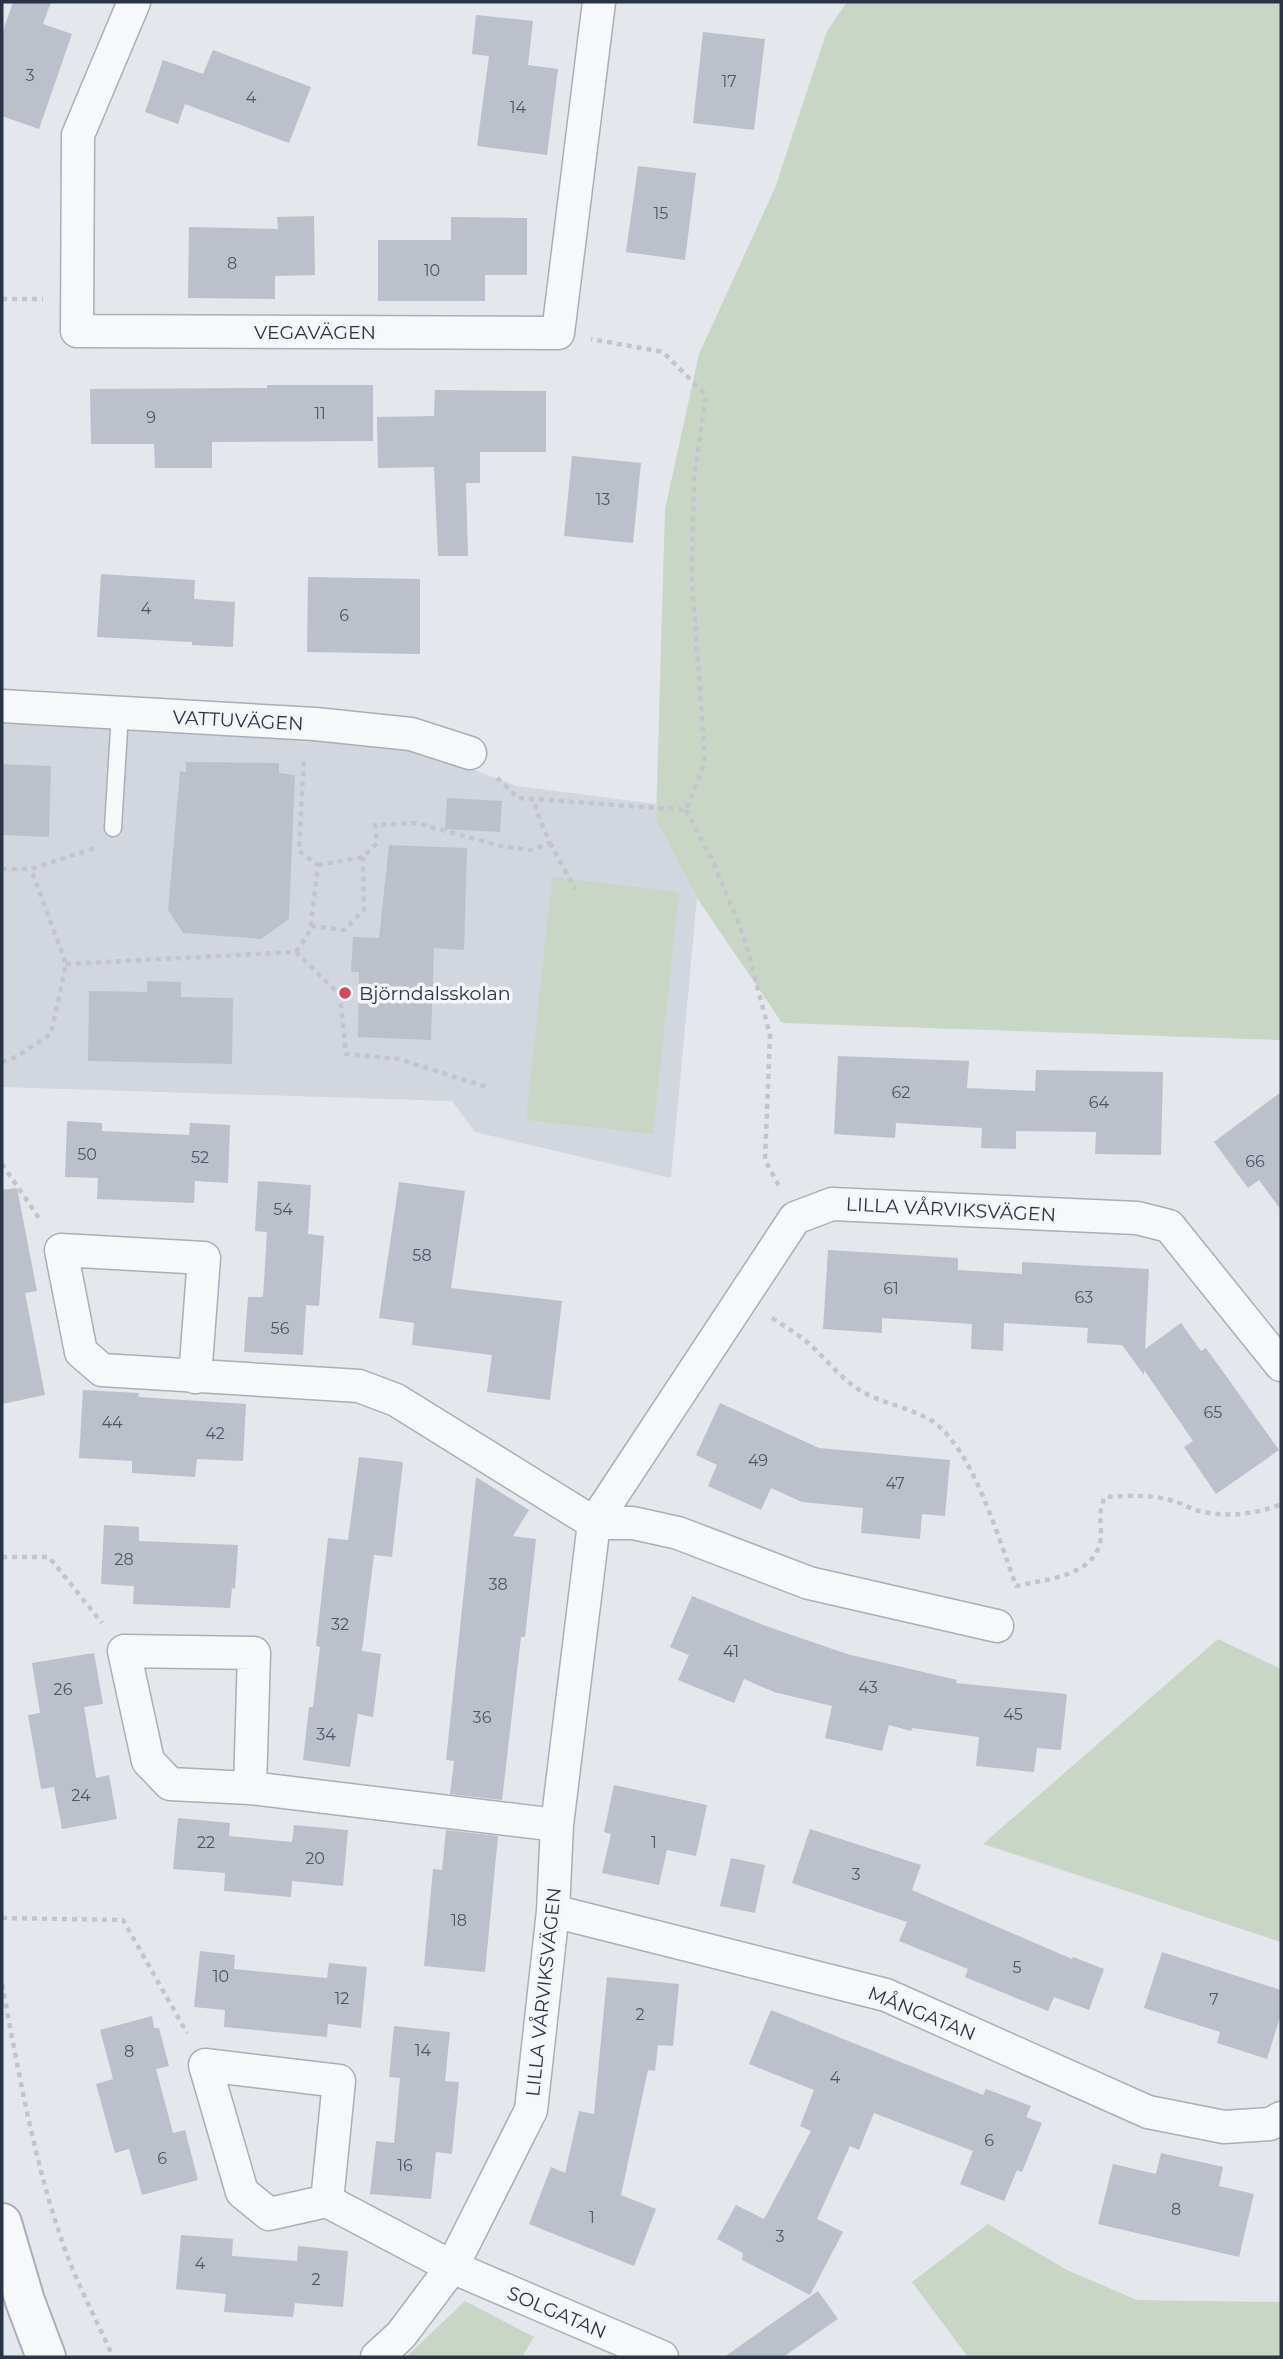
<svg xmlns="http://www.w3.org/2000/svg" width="1283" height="2359" viewBox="0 0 1283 2359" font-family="Montserrat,sans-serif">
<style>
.built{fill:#d2d6de}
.green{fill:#c9d6c5}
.building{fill:#bbc0ca}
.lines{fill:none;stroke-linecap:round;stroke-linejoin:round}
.service-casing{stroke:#a9aeb7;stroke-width:19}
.minor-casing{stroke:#a9aeb7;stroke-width:35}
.tertiary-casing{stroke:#a9aeb7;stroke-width:42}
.path{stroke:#c2c5cb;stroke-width:4.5;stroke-dasharray:5 5;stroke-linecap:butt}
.service{stroke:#f7f8fa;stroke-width:16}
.minor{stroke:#f7f8fa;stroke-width:32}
.tertiary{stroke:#f7f8fa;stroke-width:38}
.poi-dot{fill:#d1495b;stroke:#f4f6f9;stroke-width:2.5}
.labels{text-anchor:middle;stroke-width:7;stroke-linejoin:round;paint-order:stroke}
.number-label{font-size:16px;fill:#4f5766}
.street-label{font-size:19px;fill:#2b3445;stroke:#f4f6f9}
.poi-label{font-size:19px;fill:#2b3445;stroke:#f4f6f9;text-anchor:start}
</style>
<rect width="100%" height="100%" fill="#e4e7ec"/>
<!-- built -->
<path class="built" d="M2 720 304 739 392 747 434 755 517 786 656 804V820L697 898 671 1178 475 1132 452 1101 2 1087Z"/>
<!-- green -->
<path class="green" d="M847 2H1281V1040L782 1023 697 898 656 820 665 509 699 354 775 188 827 31Z
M552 877 679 892 653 1134 526 1120Z
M1218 1639 1281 1669V1942L983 1844Z
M988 2224 1067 2270 1137 2300 1281 2302V2357H968L912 2282Z
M465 2301 534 2337 522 2357H406Z"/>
<!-- building -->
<path class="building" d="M13 2H51L43 24 72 34 39 129 2 116V34Z
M476 15 533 21 528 65 558 69 547 155 477 146 489 56 472 54Z
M703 32 765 39 754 130 693 123Z
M213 50 311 87 289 143 185 104 178 124 145 112 163 60 203 74Z
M638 166 696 173 685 260 626 252Z
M314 216 315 275 275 276V299L188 298 189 227 278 229 277 217Z
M451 217 527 218V275H485V301H378V240H451Z
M267 385H373V441L212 442V468H155L154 444H91L90 389 267 388Z
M435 390 546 391V452H480V483H466L468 556H438L434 467 378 468 377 417 434 416Z
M572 456 641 463 633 543 564 536Z
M101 574 195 580 194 599 235 602 233 647 192 645V642L97 637Z
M308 577 420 579V654L307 652Z
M186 762 279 763V773L295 775 289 919 261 939 183 933 168 910 180 771 186 772Z
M2 764 51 766 49 837 2 835Z
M447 798 502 801 500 832 445 829Z
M389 845 467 848 464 950 434 948 431 1040 358 1037 359 972H351L353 937 379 938Z
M147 981 181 982V997L233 998 232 1064 88 1061 89 991 147 992Z
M838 1056 969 1061 967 1088 1035 1091 1036 1070 1163 1072 1161 1155 1095 1154 1096 1132 1016 1131V1149L981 1148 982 1128 896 1123 895 1138 834 1134Z
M1281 1092V1210L1259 1180 1248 1188 1214 1142Z
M67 1121 102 1123V1131L189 1135 190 1123 230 1125 228 1183 195 1181 194 1203 97 1199 98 1178 65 1177Z
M258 1181 311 1185 308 1234 324 1236 319 1306 306 1305 303 1355 244 1352 248 1297H263L267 1232 255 1231Z
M399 1182 465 1191 451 1288 562 1301 550 1400 487 1392 492 1355 412 1345 414 1323 379 1318Z
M17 1188 37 1291 25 1293 45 1395 2 1404V1190Z
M828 1250 958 1258V1270L1022 1274V1262L1149 1269 1145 1349 1181 1323 1201 1351 1206 1348 1279 1450 1216 1494 1184 1447 1193 1441 1144 1370V1375L1122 1345 1087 1343 1088 1328 1004 1323 1003 1351 971 1349 972 1324 882 1318V1333L823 1329Z
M83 1390 139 1393 138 1397 246 1404 243 1461 197 1459 195 1477 132 1473V1461L79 1458Z
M720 1403 819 1448 950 1460 945 1516 922 1514 920 1539 861 1533 863 1508 802 1502 771 1488 761 1510 708 1486 717 1465 696 1455Z
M359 1457 403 1462 392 1557 374 1555 362 1651 381 1654 373 1717 358 1714 350 1767 303 1760 309 1707H313L320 1647 316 1646 328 1538 348 1540Z
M476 1477 529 1510 513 1536 536 1539 525 1637H521L502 1800 450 1794 454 1761 446 1760Z
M104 1525 139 1527V1541L238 1545 235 1589 232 1588 230 1608 133 1604 134 1586 101 1584Z
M692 1596 766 1626 847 1654 957 1680 956 1683 1067 1694 1061 1750 1037 1748 1034 1772 976 1766 979 1737 912 1728 911 1731 889 1725 882 1751 825 1738 832 1706 774 1692 744 1679 734 1703 678 1680 689 1655 670 1647Z
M94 1653 103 1704 84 1707 96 1778 109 1775 117 1819 62 1829 54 1787 41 1789 28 1715 40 1713 32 1663Z
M614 1785 707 1805 696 1856 667 1850 659 1885 602 1873 611 1834 604 1832Z
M178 1818 230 1823 229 1836 292 1842 294 1825 348 1830 343 1886 292 1881 291 1897 224 1891 225 1873 173 1869Z
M810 1829 921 1865 912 1890 1072 1959 1073 1957 1104 1969 1089 2010 1054 1997 1048 2011 965 1977 968 1969 899 1941 907 1922 792 1883Z
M446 1830 498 1836 485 1972 424 1966 433 1869 442 1870Z
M731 1858 765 1865 755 1913 720 1906Z
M200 1951 235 1955 234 1969 327 1978 329 1963 367 1967 361 2028 328 2024 327 2037 224 2027 225 2010 194 2007Z
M1162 1952 1281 1990V2014L1267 2059 1217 2043 1220 2032 1144 2008Z
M607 1977 679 1984 673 2046 658 2045 655 2071 648 2070 621 2195 656 2209 634 2266 529 2224 551 2167 565 2173 579 2111 594 2114Z
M771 2010 983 2095 986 2089 1031 2106 1026 2117 1042 2123 1022 2172 1017 2170 1004 2201 960 2184 973 2151 874 2113 859 2150 850 2146 817 2219 843 2232 810 2295 742 2260 743 2253 717 2239 736 2205 764 2219 811 2131 800 2126 814 2090 749 2064Z
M152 2016 154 2028H159L169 2066 156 2069 173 2133 185 2130 198 2180 142 2195 129 2149 115 2153 96 2084 113 2079 100 2030Z
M394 2026 450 2032 445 2081 459 2082 452 2154 436 2152 431 2199 370 2194 376 2141 394 2143 400 2078 389 2077Z
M1161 2153 1223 2167 1219 2186 1254 2194 1239 2257 1098 2224 1113 2164 1156 2174Z
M181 2235 233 2239 232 2256 297 2261 298 2246 348 2251 343 2307 295 2303 293 2317 224 2312 226 2294 176 2289Z
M818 2291 838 2319 783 2357H724Z"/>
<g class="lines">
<!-- service casing -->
<g class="service-casing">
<path id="service" d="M113 828 120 713"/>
</g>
<!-- minor casing -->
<g class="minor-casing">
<path id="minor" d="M134 2 78 135 77 331 558 333 599 2
M2 706 315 724 411 734 470 753
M195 1377 204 1258 61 1250 81 1352 102 1370 359 1386 396 1400 594 1523H633L678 1533 809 1583 997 1626
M250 1788 254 1653 124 1651 148 1761 170 1784 250 1788 557 1825
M553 1911 886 1995 1148 2112 1224 2127 1270 2124 1281 2118
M327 2201 339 2081 205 2065 242 2192 269 2214 327 2201 452 2267 662 2357
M377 2357 401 2335 452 2267 531 2110 553 1911 557 1825 594 1523 795 1218 832 1204 1137 1218 1169 1226 1281 1365"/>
</g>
<!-- tertiary casing -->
<g class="tertiary-casing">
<path id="tertiary" d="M2 2223 25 2301 46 2357"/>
</g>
<!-- path -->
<path class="path" d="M2 299H43
M497 778 518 798 686 810 705 761 692 579 694 478 706 395 663 352 591 339
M686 810 714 864 744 937 770 1035 765 1160 780 1188
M550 843 575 889
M318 865 363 857 377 843 375 825 416 823 501 846 531 850 550 843 536 810 535 799
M2 869H31L95 848
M311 926 344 930 364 910 363 857
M296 952 310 931 318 865 299 851 304 757
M66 964 296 952 340 995 346 1054 399 1059 486 1087
M2 1062 16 1057 51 1034 66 964 31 869
M2 1164 41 1221
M772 1318C784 1326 796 1333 807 1342 826 1358 841 1380 863 1392 884 1404 912 1408 932 1421 973 1448 999 1540 1016 1586 1048 1579 1100 1576 1101 1534 1101 1520 1098 1510 1105 1497 1126 1496 1149 1494 1170 1500 1179 1502 1187 1507 1196 1510 1223 1518 1256 1515 1281 1504
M2 1557H49L102 1623
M2 1918 123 1920 187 2033
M2 1984C19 2074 35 2168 67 2255 80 2289 98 2323 113 2357"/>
<!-- service -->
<use href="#service" class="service"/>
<!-- minor -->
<use href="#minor" class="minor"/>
<!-- tertiary -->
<use href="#tertiary" class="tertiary"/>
</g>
<!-- markers -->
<circle class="poi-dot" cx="345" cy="993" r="7"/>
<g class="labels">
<!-- number labels -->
<g class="number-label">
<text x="30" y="81">3</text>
<text x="729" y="87">17</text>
<text x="251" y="103">4</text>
<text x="518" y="113">14</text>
<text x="661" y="219">15</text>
<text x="232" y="269">8</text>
<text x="432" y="276">10</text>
<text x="320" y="419">11</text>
<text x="151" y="423">9</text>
<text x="603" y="505">13</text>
<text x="146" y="614">4</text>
<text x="344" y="621">6</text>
<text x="901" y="1098">62</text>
<text x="1099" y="1108">64</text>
<text x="87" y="1160">50</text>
<text x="200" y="1163">52</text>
<text x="1255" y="1167">66</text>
<text x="283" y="1215">54</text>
<text x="422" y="1261">58</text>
<text x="891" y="1294">61</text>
<text x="1084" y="1303">63</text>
<text x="280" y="1334">56</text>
<text x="1213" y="1418">65</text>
<text x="112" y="1428">44</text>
<text x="215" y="1439">42</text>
<text x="758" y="1466">49</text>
<text x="895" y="1489">47</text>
<text x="124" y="1565">28</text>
<text x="498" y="1590">38</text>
<text x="340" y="1630">32</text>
<text x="731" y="1657">41</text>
<text x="868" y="1693">43</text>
<text x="63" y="1695">26</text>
<text x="1013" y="1720">45</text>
<text x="482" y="1723">36</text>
<text x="326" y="1740">34</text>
<text x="81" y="1801">24</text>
<text x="206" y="1848">22</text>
<text x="654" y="1848">1</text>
<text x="315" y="1864">20</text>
<text x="856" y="1880">3</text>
<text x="459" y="1926">18</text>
<text x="1017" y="1973">5</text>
<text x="221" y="1982">10</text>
<text x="342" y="2004">12</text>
<text x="1214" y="2005">7</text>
<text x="640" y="2020">2</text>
<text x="423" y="2056">14</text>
<text x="129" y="2057">8</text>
<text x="835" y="2083">4</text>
<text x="989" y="2146">6</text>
<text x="162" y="2164">6</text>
<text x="405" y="2171">16</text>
<text x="1176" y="2215">8</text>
<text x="592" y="2223">1</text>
<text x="780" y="2242">3</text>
<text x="200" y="2269">4</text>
<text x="316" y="2285">2</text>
</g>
<!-- street labels -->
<g class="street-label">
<text x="315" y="339">VEGAVÄGEN</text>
<text transform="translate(238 720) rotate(3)" y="7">VATTUVÄGEN</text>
<text transform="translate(951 1209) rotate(3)" y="7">LILLA VÅRVIKSVÄGEN</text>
<text transform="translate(543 1992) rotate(-84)" y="7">LILLA VÅRVIKSVÄGEN</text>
<text transform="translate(922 2013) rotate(22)" y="7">MÅNGATAN</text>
<text transform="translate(557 2312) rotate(23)" y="7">SOLGATAN</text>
</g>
<!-- poi labels -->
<g class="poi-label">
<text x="359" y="1000">Björndalsskolan</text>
</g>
</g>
<!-- border -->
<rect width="1283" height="2359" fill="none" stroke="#2b3445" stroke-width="7"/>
</svg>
